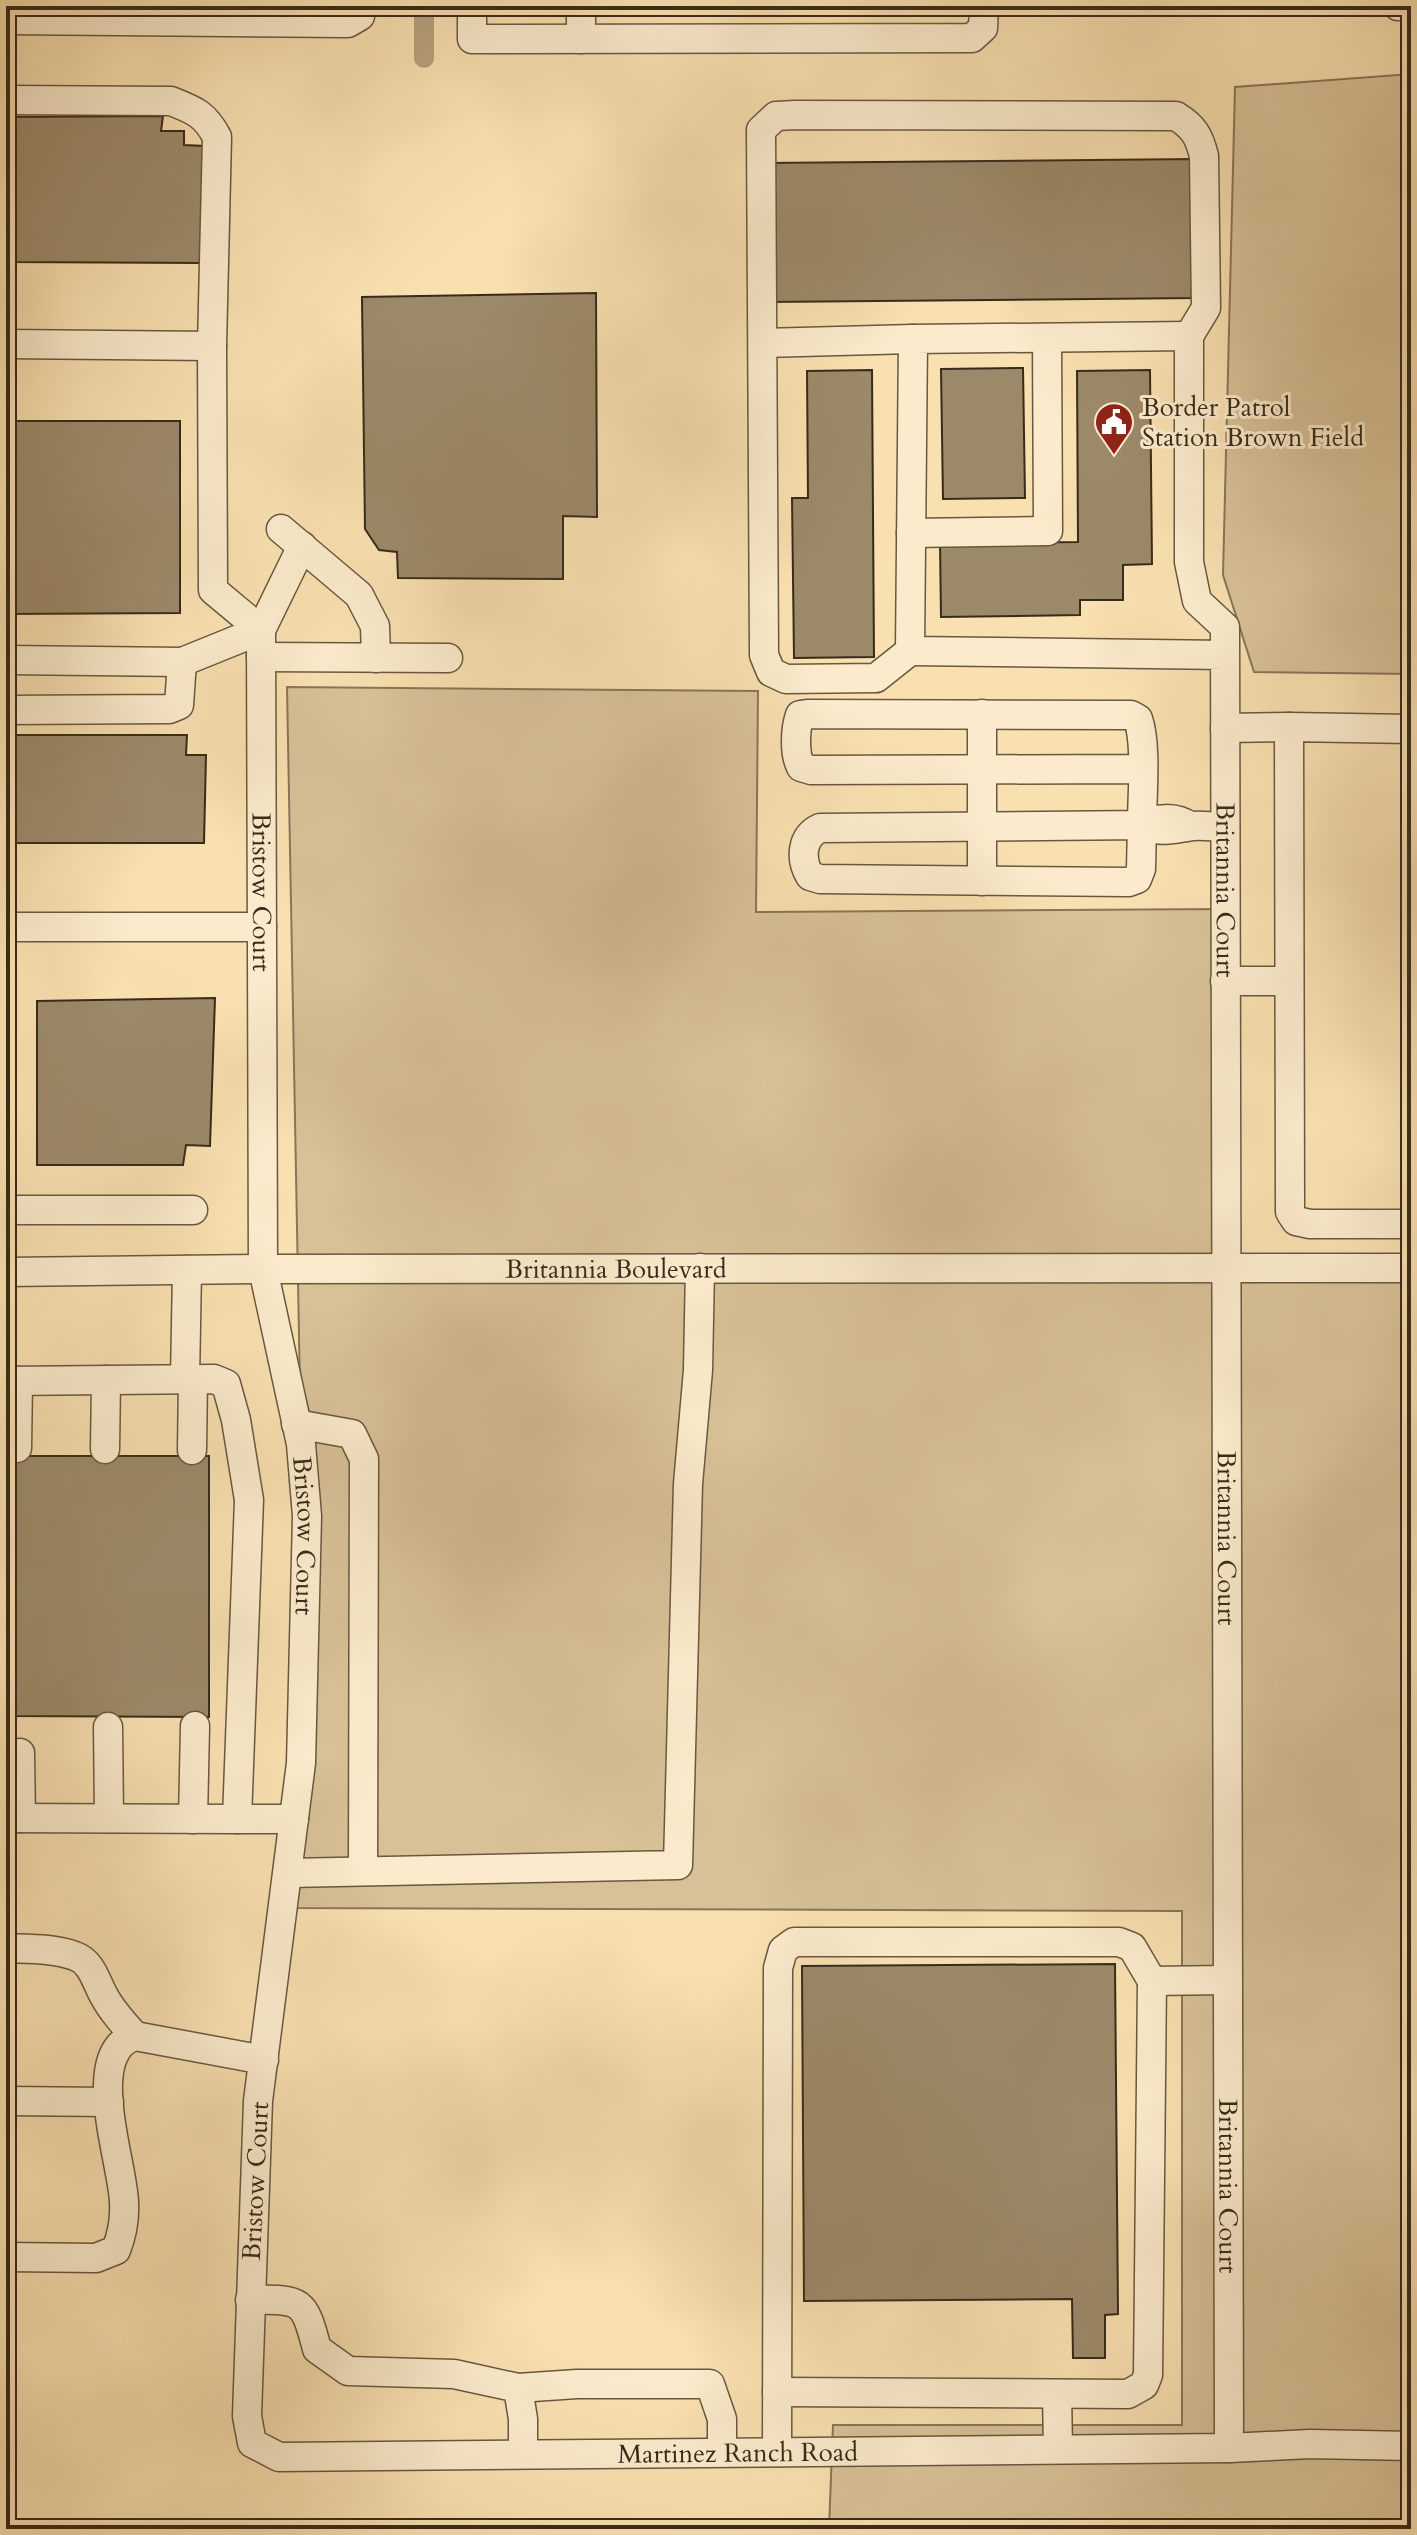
<svg xmlns="http://www.w3.org/2000/svg" width="1417" height="2535" viewBox="0 0 1417 2535" font-family="Cardo,serif">
<style>
.green{fill:#d8c197;stroke:#887658;stroke-width:2}
.lines{fill:none;stroke-linecap:round;stroke-linejoin:round}
.canal{stroke:#b7a27e;stroke-width:20}
.building{fill:#9c8969;stroke:#382b1a;stroke-width:2}
.minor-casing{stroke:#685840;stroke-width:31}
.minor{stroke:#fbebcc;stroke-width:28}
.labels{text-anchor:middle;stroke-width:6;stroke-linejoin:round;paint-order:stroke}
.poi-label{font-size:26px;fill:#382b1a;stroke:#fbebcc;text-anchor:start}
.street-label{font-size:26px;fill:#382b1a;stroke:#fbebcc}
</style>
<rect width="100%" height="100%" fill="#f9e0b1"/>
<filter id="stains"><feTurbulence type="fractalNoise" baseFrequency=".0025" numOctaves="4"/><feColorMatrix values="0 0 0 0 .2 0 0 0 0 .09 0 0 0 0 .02 0 0 0 .5 -.17"/></filter>
<radialGradient id="worn" r=".72"><stop offset=".6" stop-color="#630" stop-opacity="0"/><stop offset="1" stop-color="#630" stop-opacity=".3"/></radialGradient>
<!-- green -->
<path class="green" d="M1411 74V674L1254 672 1223 575 1235 87Z
M287 687 758 691 756 912 1225 909V1266L1411 1267V2529H829L833 2425H1182V1911L284 1908 301 1444Z"/>
<g class="lines">
<!-- canal -->
<path class="canal" d="M424 58V6"/>
</g>
<!-- building -->
<path class="building" d="M163 116 161 131H184V145L205 146 203 263 6 262V117Z
M1195 159 1197 298 766 302 764 163Z
M596 293 597 517 563 516V579L398 578 397 552 379 550 365 529 362 297Z
M1023 368 1025 498 943 499 941 369Z
M872 370 874 657 794 658 792 498H808L807 371Z
M1150 370 1152 564 1123 565V600H1080V615L941 617 940 543 1078 542 1077 371Z
M6 421H180V613L6 614Z
M6 735H187L186 755H206L204 843H6Z
M215 998 210 1146 186 1145 183 1165H37V1001Z
M6 1456H209V1717L6 1716Z
M1115 1964 1118 2314 1105 2315V2358H1073L1072 2299 804 2301 802 1966Z"/>
<g class="lines">
<!-- minor casing -->
<g class="minor-casing">
<g id="minor">
<path d="M472 6V39L972 38 983 28 984 6"/>
<path d="M581 6V39"/>
<path d="M1398 6H1411"/>
<path d="M6 20 348 23 360 16 362 6"/>
<path d="M6 100 171 101C194 110 205 114 217 137L212 346 6 344"/>
<path d="M763 343 913 339"/>
<path d="M212 346 213 590 261 630"/>
<path d="M281 529 359 595 375 626 376 658"/>
<path d="M911 533 1048 531 1047 338"/>
<path id="s1" d="M261 630 263 1269 301 1444 307 1516 301 1763 258 2101 247 2416 252 2443 279 2457 1229 2448 1310 2444 1411 2446"/>
<path d="M910 651 876 678 786 679 771 672 764 655 761 130 776 116 795 115 1176 116C1194 127 1199 136 1204 156L1206 308 1189 336"/>
<path id="s2" d="M1225 655 910 651 913 339 1189 336V562L1197 601 1225 627 1229 2448"/>
<path d="M261 657 448 658"/>
<path d="M6 660 182 662"/>
<path d="M6 710 169 709 179 705 182 662 261 630 302 546"/>
<path d="M982 714V881"/>
<path d="M1225 728 1289 727"/>
<path d="M1411 729 1289 727 1290 1212 1296 1221 1310 1224H1411"/>
<path d="M1142 769 811 770 801 767C794 754 795 729 800 715L807 714 1131 715 1138 719C1147 744 1142 796 1142 825L820 828C801 837 800 859 810 876L820 879 1129 882 1137 879 1141 869 1142 825"/>
<path d="M1189 826C1176 816 1155 818 1142 825 1162 834 1174 828 1193 826 1203 825 1215 827 1225 827"/>
<path d="M6 927H262"/>
<path d="M1225 981H1289"/>
<path d="M6 1210H193"/>
<path id="s3" d="M6 1272 263 1269 1411 1268"/>
<path d="M185 1379 187 1270"/>
<path d="M6 1381 214 1379 226 1384 236 1420 249 1500 237 1819H294"/>
<path d="M296 1424 352 1434 364 1459 363 1871"/>
<path d="M17 1448 18 1381"/>
<path d="M105 1449 106 1380"/>
<path d="M192 1450 193 1379"/>
<path d="M108 1727 109 1818"/>
<path d="M20 1753 21 1818"/>
<path d="M6 1818 237 1819"/>
<path d="M193 1819 195 1726"/>
<path d="M288 1873 678 1865 688 1484 698 1370 700 1268"/>
<path d="M6 1948C28 1949 54 1948 75 1956 92 1962 96 1982 104 1996 112 2011 124 2024 135 2036"/>
<path d="M6 2101 109 2102"/>
<path d="M6 2257 96 2258 116 2250C122 2235 125 2219 124 2202 123 2163 82 2052 135 2036L264 2060"/>
<path d="M250 2300C302 2299 304 2299 317 2349L348 2371 454 2374 518 2388 523 2419V2454"/>
<path d="M518 2388 577 2384H710L722 2419V2452"/>
<path d="M777 2392 1128 2394 1144 2385 1148 2375 1152 1981"/>
<path d="M1057 2394 1058 2449"/>
<path d="M777 2452 778 1968 783 1950 794 1942H1119L1132 1947 1152 1981 1227 1980"/>
</g>
</g>
<!-- minor -->
<use href="#minor" class="minor"/>
</g>
<!-- icons -->
<defs>
<g id="civic-pin" transform="scale(2)"><path d="M0 17L-7.5 6A9.5 9.5 0 1 1 7.5 6Z" fill="#8f2418" stroke="#fbebcc"/><path d="M-.6-6.5H3V-4.5H.6V-3L4-1V1h2V6H-6V1h2V-1L-.6-3ZM-1.2 2.5V6h2.4V2.5Z" fill="#fff"/></g>
</defs>
<g fill-rule="evenodd">
<use href="#civic-pin" x="1114" y="422"/>
</g>
<g class="labels">
<!-- poi labels -->
<g class="poi-label">
<text x="1142" y="416">Border Patrol<tspan x="1142" dy="30">Station Brown Field</tspan></text>
</g>
<!-- street labels -->
<g class="street-label">
<text dy="9" stroke="none"><textPath href="#s2" startOffset="1470">Britannia Court</textPath></text>
<text dy="9" stroke="none"><textPath href="#s1" startOffset="262">Bristow Court</textPath></text>
<text dy="9" stroke="none"><textPath href="#s3" startOffset="610">Britannia Boulevard</textPath></text>
<text dy="9" stroke="none"><textPath href="#s1" startOffset="910">Bristow Court</textPath></text>
<text dy="9" stroke="none"><textPath href="#s2" startOffset="2118">Britannia Court</textPath></text>
<text transform="translate(255 2181) rotate(-87)" y="9">Bristow Court</text>
<text dy="9" stroke="none"><textPath href="#s2" startOffset="2766">Britannia Court</textPath></text>
<text dy="9" stroke="none"><textPath href="#s1" startOffset="2310">Martinez Ranch Road</textPath></text>
</g>
</g>
<!-- margin -->
<rect width="1417" height="2535" fill="none" stroke="#f9e0b1" stroke-width="32"/>
<rect x="8" y="8" width="1401" height="2519" fill="none" stroke="#382b1a" stroke-width="4"/>
<rect x="16" y="16" width="1385" height="2503" fill="none" stroke="#382b1a" stroke-width="2"/>
<rect width="100%" height="100%" filter="url(#stains)"/>
<rect width="100%" height="100%" fill="url(#worn)"/>
</svg>
